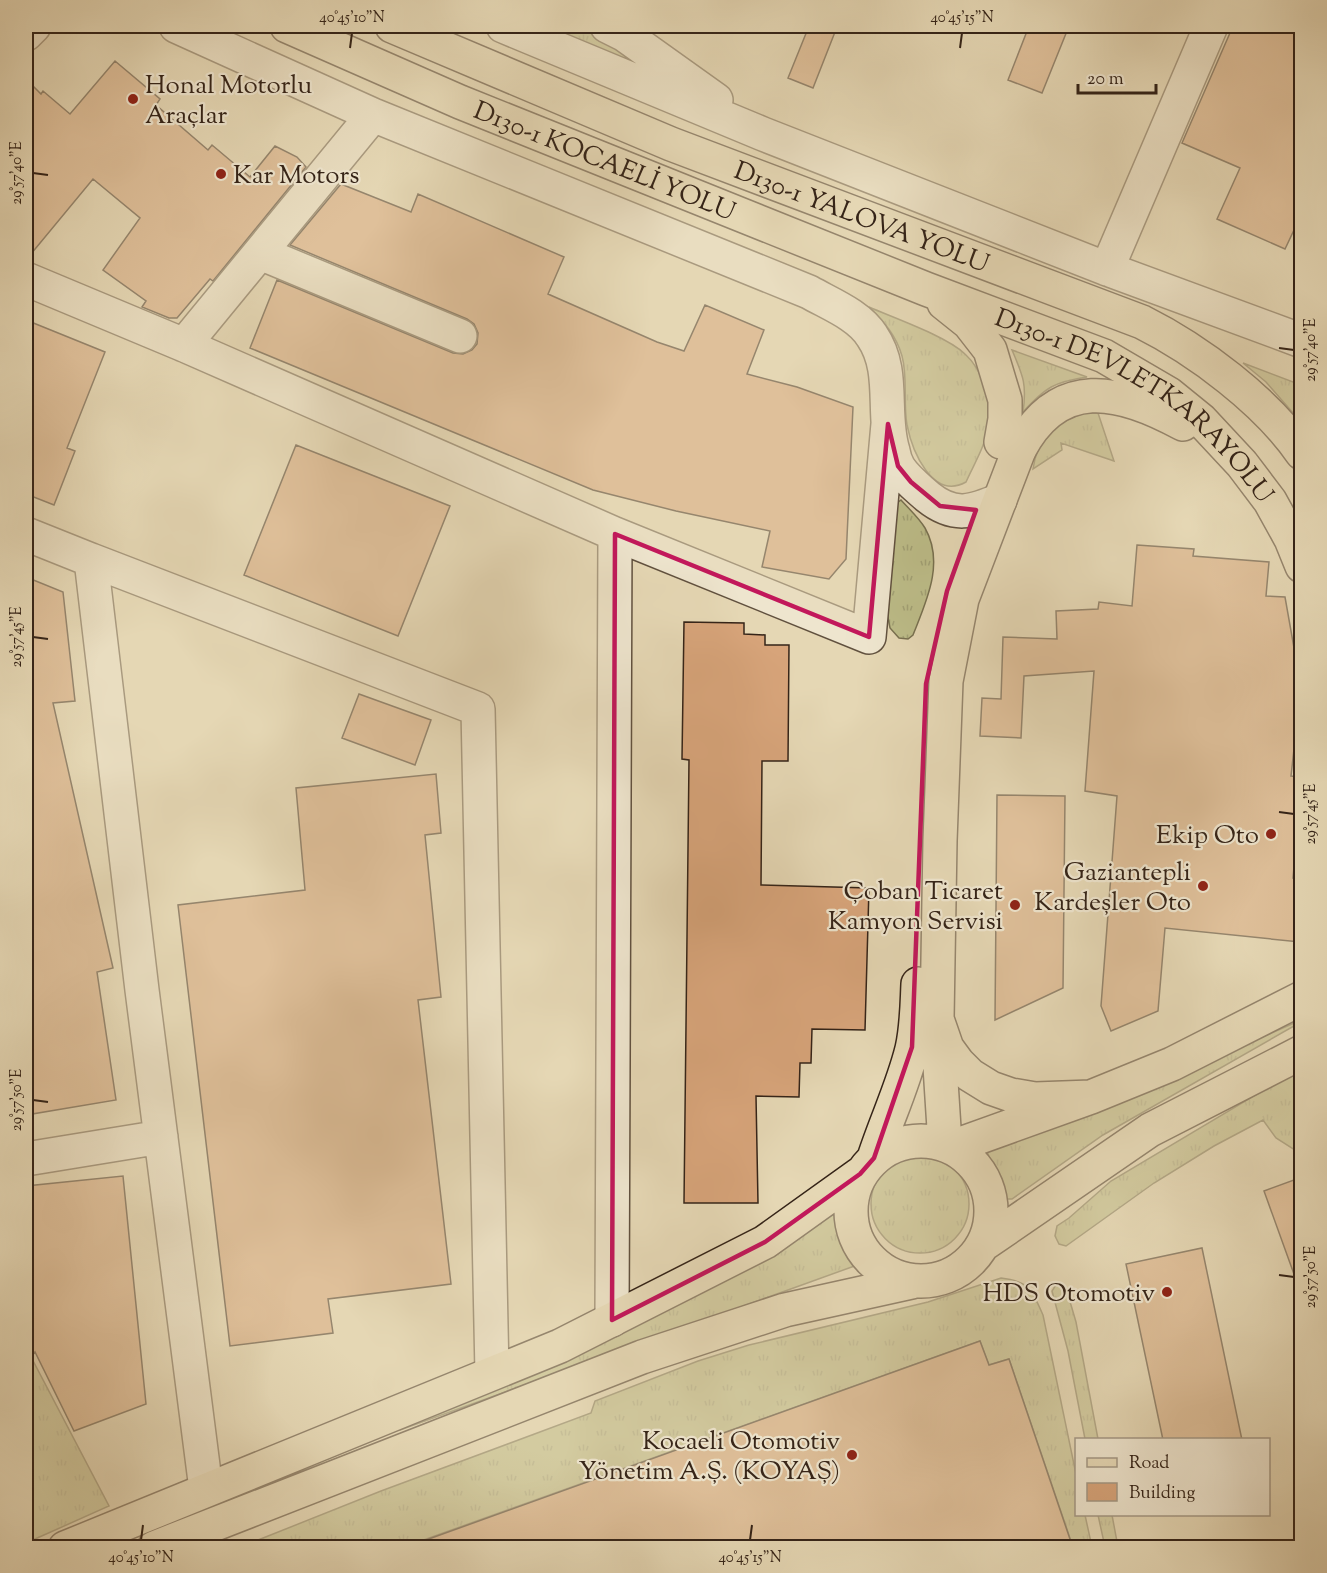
<svg xmlns="http://www.w3.org/2000/svg" width="1327" height="1573" viewBox="0 0 1327 1573" font-family="'Sorts Mill Goudy',serif">
<style>
.grass{fill:url(#grass-tufts);stroke:#787050;stroke-width:1.5}
.building{fill:#d7a47a;stroke:#352418;stroke-width:1.5}
.lines{fill:none;stroke-linecap:round;stroke-linejoin:round}
.minor-casing{stroke:#61513f;stroke-width:36}
.major-casing{stroke:#352418;stroke-width:36}
.highway-casing{stroke:#352418;stroke-width:36}
.minor{stroke:#eee5ce;stroke-width:33}
.major{stroke:#e5d7b4;stroke-width:33}
.highway{stroke:#e5d7b4;stroke-width:33}
.marked{fill:none;stroke:#c2185b;stroke-width:4.5;stroke-linejoin:round}
.ticks{fill:none;stroke:#352418;stroke-width:2}
.poi-dot{fill:#8f2418;stroke:#eee5ce;stroke-width:2}
.labels{text-anchor:middle;stroke-width:4.5;stroke-linejoin:round;paint-order:stroke}
.poi-label{font-size:26px;fill:#352418;stroke:#eee5ce;text-anchor:end}
.street-label{font-size:26px;fill:#352418;stroke:#eee5ce}
.neatline{fill:none;stroke:#352418;stroke-width:2}
.ticks-label{font-size:15px;text-anchor:middle;fill:#352418}
</style>
<defs>
<pattern id="grass-tufts" width="24" height="20" patternUnits="userSpaceOnUse" patternTransform="scale(1.5)"><rect width="24" height="20" fill="#bcbc88"/><path d="M3 7l-1-3M5 7V3M7 7l1-3M15 17l-1-3M17 17v-4M19 17l1-3" fill="none" stroke="#a2a175"/></pattern>
</defs>
<rect width="100%" height="100%" fill="#e5d7b4"/>
<filter id="stains"><feTurbulence type="fractalNoise" baseFrequency=".00333" numOctaves="4"/><feColorMatrix values="0 0 0 0 .2 0 0 0 0 .09 0 0 0 0 .02 0 0 0 .5 -.17"/></filter>
<radialGradient id="worn" r=".72"><stop offset=".6" stop-color="#630" stop-opacity="0"/><stop offset="1" stop-color="#630" stop-opacity=".3"/></radialGradient>
<!-- grass -->
<path class="grass" d="M542 26H582L599 34 671 80Z
M869 307C894 318 946 336 965 354 984 371 991 401 988 426 986 445 974 464 966 482 932 501 912 450 907 425 903 402 908 378 902 356 896 335 884 322 869 307Z
M1012 350 1087 377C1054 382 1046 387 1023 412 1027 384 1023 376 1012 350Z
M1243 363 1301 385V422L1266 382Z
M1085 413H1098L1114 461 1061 443 1062 450 1033 469C1037 439 1056 421 1085 413Z
M901 500C909 509 919 518 925 528 945 563 926 602 913 635L908 639 899 638 890 628 887 613 897 503Z
M1301 1020V1022L1103 1135 1012 1199H1005C1000 1189 999 1179 995 1169 992 1160 986 1155 986 1145L1150 1087Z
M1301 1068V1154L1276 1138 1263 1120 1214 1146 1154 1183 1066 1246 1059 1244 1055 1236 1057 1226 1069 1218 1111 1181Z
M871 1204a49 49 0 1 1 98 0a49 49 0 1 1-98 0Z
M831 1207 840 1231 860 1264 400 1430 398 1421Z
M1001 1278C1029 1281 1032 1290 1043 1315L1076 1474V1514L1085 1515 1092 1547H1073L1009 1359 989 1365 980 1341 404 1547 238 1548 381 1491 591 1413 595 1401 698 1361 749 1345 928 1302Z
M1057 1283 1066 1288 1076 1322 1098 1439H1085L1068 1351 1052 1291Z
M26 1357 28 1361 31 1357 109 1506 26 1543Z
M1098 1515H1112L1118 1547H1105Z"/>
<!-- building -->
<path class="building" d="M809 26H819L835 32 813 88 788 78Z
M1029 26H1069L1042 93 1008 80Z
M1233 26H1302V213L1285 249 1217 219 1240 168 1182 143Z
M115 61 160 99 156 105 208 150 212 145 250 177 275 146 297 157 306 167 213 281 210 279 177 318H169L142 307 146 301 103 270 140 218 93 179 26 260V79L41 94 43 91 70 114Z
M341 184 411 212 418 194 564 257 548 294 657 342 684 351 705 305 764 330 747 374 797 387 853 407 846 559 829 579 762 567 770 531 676 511 593 490 250 348 277 280 453 353 463 354 472 350 477 344 478 333 474 324 467 319 290 245Z
M26 320 105 352 67 448 75 451 54 505 26 494Z
M296 445 450 506 398 636 244 575Z
M1137 545 1194 549 1193 556 1269 562 1266 596 1285 597 1302 693V732L1296 731 1291 776 1302 777 1293 878 1302 879V922L1300 942 1165 928 1158 1011 1111 1031 1101 1006 1117 796 1085 791 1094 671 1024 676 1021 738 980 736 982 698 1001 699 1003 637 1057 639 1056 611 1098 609 1099 602 1132 606Z
M26 577 63 592 75 701 53 703 113 968 97 972 116 1100 26 1115Z
M684 622 744 623V634L765 635V645H789L788 761H762L761 885 869 888 865 1030 812 1029 811 1063H800L799 1097 756 1096 758 1203H684L689 760 682 759Z
M359 694 431 720 415 765 342 738Z
M436 774 441 833 425 835 441 997 418 1000 451 1284 328 1299 333 1333 230 1346 178 905 305 890 296 788Z
M997 795 1065 796 1063 988 995 1020Z
M123 1176 146 1404 74 1431 35 1352 26 1364V1186Z
M1302 1177V1288H1299L1264 1191Z
M1202 1248 1242 1440H1163L1126 1264Z
M980 1341 989 1365 1009 1359 1073 1548H413L412 1545Z"/>
<g class="lines">
<!-- minor casing -->
<g class="minor-casing">
<path id="minor" d="M176 26 373 115 809 292C830 304 859 315 872 336 896 371 881 413 893 451 894 457 896 463 899 468 907 480 918 488 928 497 954 518 972 512 1000 500
M503 26 763 134 1107 269 1302 341
M607 26 625 35 716 100
M26 34 34 26
M260 253 460 336
M1107 269 1211 26
M26 279 184 345 615 534 869 637 888 424
M184 345 373 115
M26 534 91 560 142 990 206 1489
M91 560 478 709 492 1373
M26 1159 161 1137
M612 1320 615 534"/>
</g>
<!-- major casing -->
<g class="major-casing">
<path id="major" d="M1019 450 962 599 946 681 940 841 937 1019 947 1048 958 1063 970 1075 991 1088 1011 1095 1035 1099 1091 1097
M938 1035 945 1144
M851 1211a70 70 0 1 1 140 0a70 70 0 1 1-140 0Z
M952 1147 1091 1097 1172 1064 1302 998
M874 1158C886 1121 903 1086 912 1049 917 1027 917 1006 918 984
M984 1244 1150 1130 1302 1052
M65 1548 560 1346 765 1242 860 1174
M154 1548 642 1357 785 1310 912 1282"/>
</g>
<!-- highway casing -->
<g class="highway-casing">
<g id="highway">
<path id="s1" d="M287 26 460 102 926 289 1104 356 1169 394 1201 420 1242 464 1270 501 1291 539 1302 566"/>
<path id="s2" d="M392 26 671 144 1142 322C1198 350 1266 401 1302 453"/>
<path d="M944 303 969 323 990 350 1005 400V419L1001 442"/>
<path d="M1019 450C1058 375 1119 389 1183 424"/>
</g>
</g>
<!-- minor -->
<use href="#minor" class="minor"/>
<!-- major -->
<use href="#major" class="major"/>
<!-- highway -->
<use href="#highway" class="highway"/>
</g>
<!-- marked area -->
<path d="M0 0H1327V1573H0ZM888 424 898 466 911 482 940 506 976 510 947 591 926 684 912 1047 874 1158 860 1174 765 1242 612 1320 615 534 869 637Z" fill="#e5d7b4" fill-opacity=".55" fill-rule="evenodd"/>
<path class="marked" d="M888 424 898 466 911 482 940 506 976 510 947 591 926 684 912 1047 874 1158 860 1174 765 1242 612 1320 615 534 869 637Z"/>
<!-- ticks -->
<path class="ticks" d="M350 48 352 33M960 48 962 33M33 173 48 175M1279 348 1294 350M33 637 48 639M1279 812 1294 814M33 1100 48 1102M1279 1275 1294 1277M141 1540 143 1525M750 1540 752 1525"/>
<!-- markers -->
<g class="poi-dot">
<circle cx="133" cy="99" r="6"/>
<circle cx="221" cy="174" r="6"/>
<circle cx="1271" cy="834" r="6"/>
<circle cx="1203" cy="886" r="6"/>
<circle cx="1015" cy="905" r="6"/>
<circle cx="1167" cy="1292" r="6"/>
<circle cx="852" cy="1455" r="6"/>
</g>
<g class="labels">
<!-- poi labels -->
<g class="poi-label">
<text x="145" y="93" text-anchor="start">Honal Motorlu<tspan x="145" dy="30">Araçlar</tspan></text>
<text x="233" y="183" text-anchor="start">Kar Motors</text>
<text x="1259" y="843">Ekip Oto</text>
<text x="1191" y="880">Gaziantepli<tspan x="1191" dy="30">Kardeşler Oto</tspan></text>
<text x="1003" y="899">Çoban Ticaret<tspan x="1003" dy="30">Kamyon Servisi</tspan></text>
<text x="1155" y="1301">HDS Otomotiv</text>
<text x="840" y="1449">Kocaeli Otomotiv<tspan x="840" dy="30">Yönetim A.Ş. (KOYAŞ)</tspan></text>
</g>
<!-- street labels -->
<g class="street-label">
<text dy="9" stroke="none"><textPath href="#s1" startOffset="345">D130-1 KOCAELİ YOLU</textPath></text>
<text dy="9" stroke="none"><textPath href="#s2" startOffset="507">D130-1 YALOVA YOLU</textPath></text>
<text dy="9" stroke="none"><textPath href="#s1" startOffset="934">D130-1 DEVLETKARAYOLU</textPath></text>
</g>
</g>
<!-- margin -->
<rect width="1327" height="1573" fill="none" stroke="#e5d7b4" stroke-width="66"/>
<!-- legend -->
<rect x="1075" y="1438" width="195" height="78" fill="#eee5ce" stroke="#a49885" stroke-width="1.5"/>
<rect x="1087" y="1458" width="30" height="9" fill="#e5d7b4" stroke="#a49885" stroke-width="1.5"/>
<text x="1129" y="1468" font-size="18" fill="#352418">Road</text>
<rect x="1087" y="1483" width="30" height="18" fill="#d7a47a" stroke="#a49885" stroke-width="1.5"/>
<text x="1129" y="1498" font-size="18" fill="#352418">Building</text>
<!-- scale -->
<path d="M1078 84v9h78v-9" fill="none" stroke="#352418" stroke-width="3"/>
<text x="1087" y="84" font-size="18" fill="#352418" stroke="#eee5ce" stroke-width="4.5" paint-order="stroke">20 m</text>
<rect x="33" y="33" width="1261" height="1507" class="neatline"/>
<g class="ticks-label">
<text x="352" y="22">40°45'10"N</text>
<text x="962" y="22">40°45'15"N</text>
<text transform="translate(16 173) rotate(-90)" y="5">29°57'40"E</text>
<text transform="translate(1310 350) rotate(-90)" y="5">29°57'40"E</text>
<text transform="translate(16 637) rotate(-90)" y="5">29°57'45"E</text>
<text transform="translate(1310 814) rotate(-90)" y="5">29°57'45"E</text>
<text transform="translate(16 1100) rotate(-90)" y="5">29°57'50"E</text>
<text transform="translate(1310 1277) rotate(-90)" y="5">29°57'50"E</text>
<text x="141" y="1562">40°45'10"N</text>
<text x="750" y="1562">40°45'15"N</text>
</g>
<rect width="100%" height="100%" filter="url(#stains)"/>
<rect width="100%" height="100%" fill="url(#worn)"/>
</svg>
